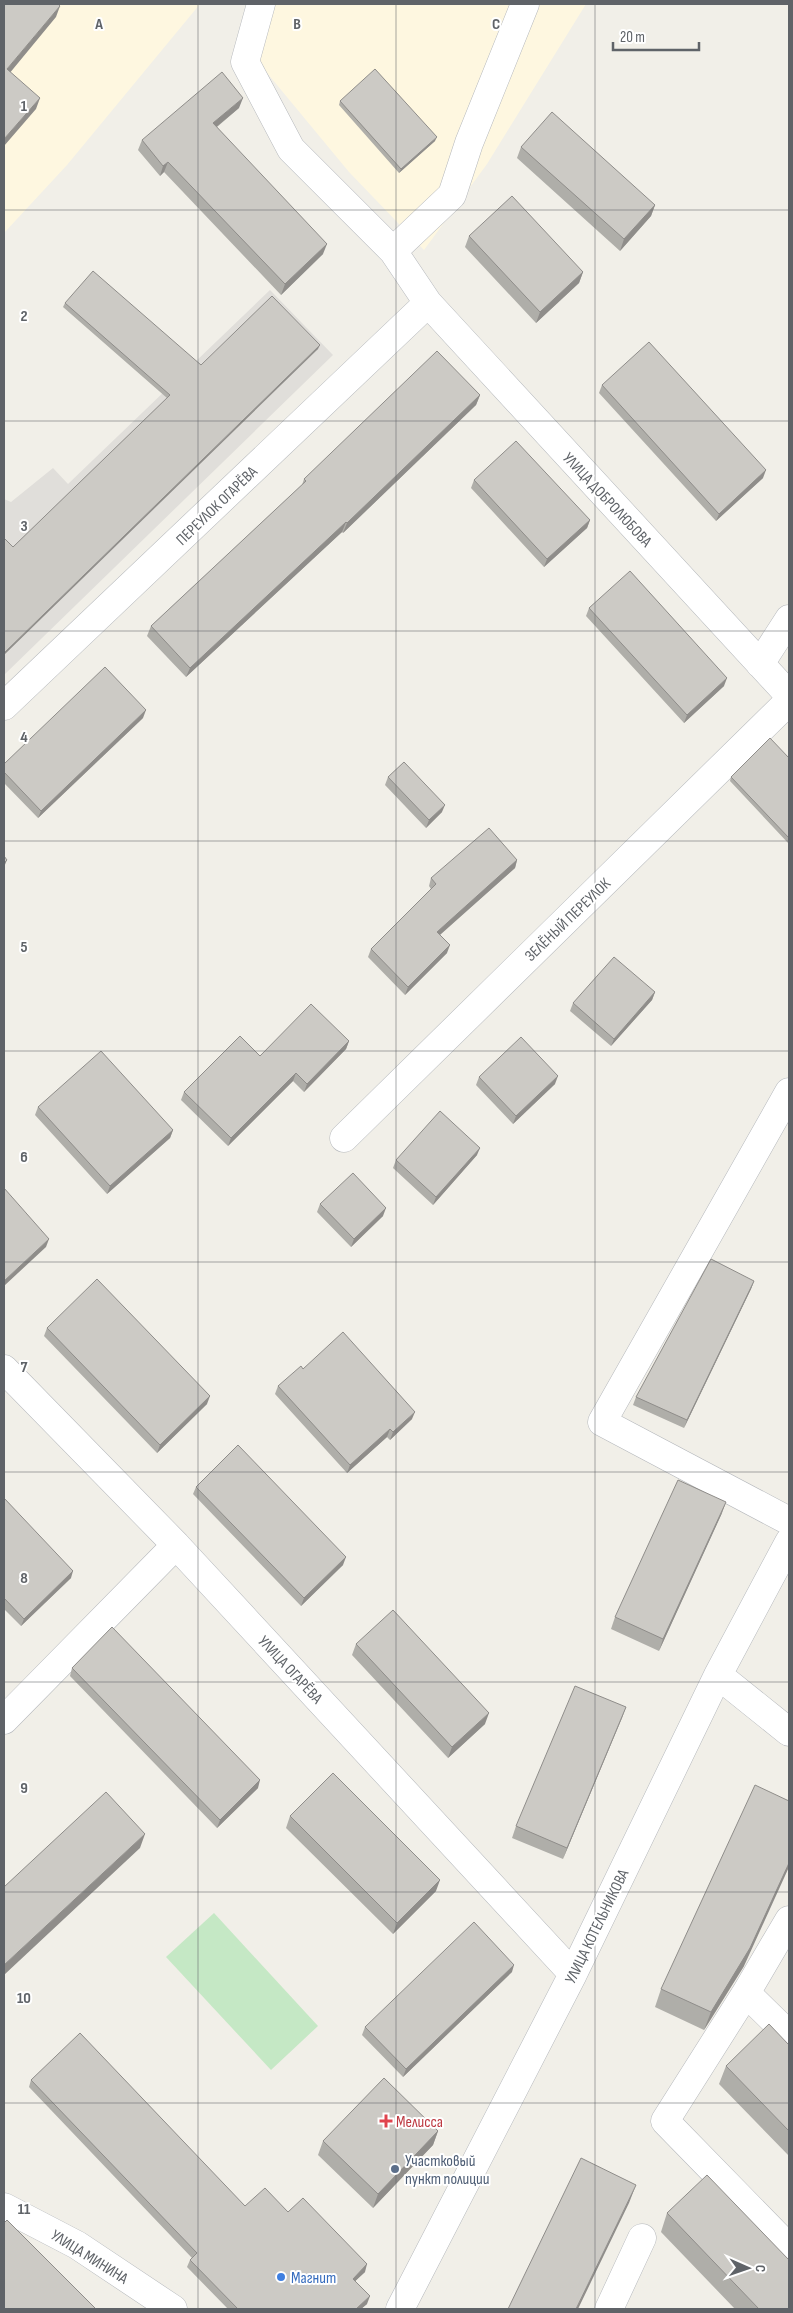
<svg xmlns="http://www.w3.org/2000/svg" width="793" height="2313" viewBox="0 0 793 2313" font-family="'Sofia Sans Condensed',sans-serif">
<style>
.commercial{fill:#fef7e0}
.industrial{fill:#e0deda}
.green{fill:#c5e8c5}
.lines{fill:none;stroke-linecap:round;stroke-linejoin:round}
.minor-casing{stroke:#b5b8bc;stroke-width:29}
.minor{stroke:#fff;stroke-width:28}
.wall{fill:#afaea9}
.shaded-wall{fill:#8f8d8a}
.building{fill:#cccac5;stroke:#8f8d8a}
.grid{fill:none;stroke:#5f6368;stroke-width:1;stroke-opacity:0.55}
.health-dot{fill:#e0444e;stroke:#fff;stroke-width:2}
.service-dot{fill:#5c6f8a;stroke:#fff;stroke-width:2}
.shop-dot{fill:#3f7fe0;stroke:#fff;stroke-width:2}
.labels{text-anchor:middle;stroke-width:4;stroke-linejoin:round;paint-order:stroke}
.street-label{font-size:16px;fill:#5f6368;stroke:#fff}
.health-label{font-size:16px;fill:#be3a42;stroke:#fff;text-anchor:start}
.service-label{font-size:16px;fill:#4e5e75;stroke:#fff;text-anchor:start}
.shop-label{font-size:16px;fill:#366cbe;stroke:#fff;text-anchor:start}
.grid-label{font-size:16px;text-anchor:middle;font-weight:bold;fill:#5f6368;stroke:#fff;stroke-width:4;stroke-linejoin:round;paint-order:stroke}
</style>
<rect width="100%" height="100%" fill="#f1efe8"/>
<!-- commercial -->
<path class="commercial" d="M4 4H200L67 165 4 233Z
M275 4H586L487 164 424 250 349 172 258 62Z"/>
<!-- industrial -->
<path class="industrial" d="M270 290 333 355 4 675V499L11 502 53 468 68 484Z"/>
<!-- green -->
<path class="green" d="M214 1913 318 2026 271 2070 166 1957Z"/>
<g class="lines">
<!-- minor casing -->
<g class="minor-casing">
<path id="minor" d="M261 4 245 62 291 149 393 251 428 303 789 695
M393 251 452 195 469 143 525 4
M760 664 789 619
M4 706 428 303
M789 1092 602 1422 789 1521
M344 1138 789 701
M4 1369 176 1545 573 1974
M718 1675 789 1732
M4 1720 176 1545
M789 1920 746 1993 665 2121 789 2248
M746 1993 789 2035
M4 2207 77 2245 173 2309
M400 2309 573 1974 718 1675 789 1542
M609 2309 642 2238"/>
</g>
<!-- minor -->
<use href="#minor" class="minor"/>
</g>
<!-- wall -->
<path class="wall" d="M340 101 435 141 399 173 339 105Z
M239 108 217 127 323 254 281 295 164 172 160 176 138 150 142 140Z
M521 147 655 205 651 216 620 251 517 158Z
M469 236 583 272 579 283 536 323 465 247Z
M65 303 201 365 318 349 13 547 167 398 63 307Z
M602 385 763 478 716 521 599 393Z
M480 395 476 405 343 533 342 532 186 677 147 636 151 626 302 485 304 479Z
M474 480 590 520 587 528 544 567 471 488Z
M589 608 724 686 684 723 586 616Z
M143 718 38 818 4 783V764Z
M789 758V844L730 781 731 777Z
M388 777 442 812 426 828 385 785Z
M517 860 515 868 440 935 447 953 405 995 368 957 371 949 431 889 429 886 431 878Z
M655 992 652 1000 611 1046 570 1011 573 1003Z
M349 1041 346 1049 304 1092 293 1081 228 1146 181 1100 184 1092Z
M479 1077 555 1084 513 1124 476 1085Z
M38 1107 173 1130 170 1138 107 1194 35 1115Z
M477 1155 433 1205 393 1168 396 1160Z
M320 1204 383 1216 351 1247 317 1212Z
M754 1281 751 1289 684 1428 633 1405 636 1397Z
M47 1328 207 1404 157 1453 44 1336Z
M303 1369 412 1419 390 1440 387 1437 347 1473 275 1394 278 1386Z
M196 1487 343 1565 301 1606 193 1494Z
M4 1498 71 1578 21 1626 4 1609Z
M722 1513 659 1651 611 1629 615 1617Z
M356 1644 485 1724 448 1758 352 1655Z
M72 1668 258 1788 217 1828 70 1676Z
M626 1707 563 1859 512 1838 516 1826Z
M290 1816 436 1891 393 1934 286 1828Z
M744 1966 704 2030 655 2007 661 1989Z
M512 1972 403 2077 362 2035 365 2027Z
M789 2045V2156L719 2084 726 2066Z
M31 2080 245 2206 288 2212 365 2272 355 2281 367 2304 361 2309H228L187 2267 190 2260 192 2258 29 2087Z
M438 2131 433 2145 373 2208 318 2155 323 2141Z
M667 2213 789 2309H735L661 2232Z"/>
<!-- shaded-wall -->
<path class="shaded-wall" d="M60 6 56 17 4 80 7 69Z
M40 98 36 109 4 146V139Z
M243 98 239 108 209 133 213 123Z
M437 137 435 141 399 173 401 169Z
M168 162 164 172 160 176 163 166Z
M655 205 651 216 620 251 624 239Z
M327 244 323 254 281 295 285 284Z
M583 272 579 283 536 323 540 312Z
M320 345 318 349 4 655V653Z
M480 395 476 405 343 533 347 523Z
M766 470 763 478 716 521 719 514Z
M590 520 587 528 544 567 547 559Z
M346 522 342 532 186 677 190 668Z
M727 678 724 686 684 723 687 715Z
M146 710 143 718 38 818 41 811Z
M445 805 442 812 426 828 429 820Z
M7 860 4 867V868V863Z
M517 860 515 868 434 940 437 932Z
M450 945 447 953 405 995 408 987Z
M655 992 652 1000 611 1046 614 1039Z
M349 1041 346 1049 304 1092 307 1084Z
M296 1073 293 1081 228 1146 231 1138Z
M558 1076 555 1084 513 1124 516 1116Z
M173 1130 170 1138 107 1194 110 1186Z
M480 1148 477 1155 433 1205 436 1197Z
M386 1208 383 1216 351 1247 354 1239Z
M49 1239 46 1247 4 1286V1281Z
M754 1281 751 1289 684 1428 687 1420Z
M210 1396 207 1404 157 1453 160 1445Z
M415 1412 412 1419 390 1440 393 1432Z
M390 1429 387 1437 347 1473 350 1465Z
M726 1502 722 1513 659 1651 663 1639Z
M346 1557 343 1565 301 1606 304 1598Z
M73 1571 71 1578 21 1626 24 1619Z
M626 1707 622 1718 563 1859 567 1848Z
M489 1713 485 1724 448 1758 452 1747Z
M260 1780 258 1788 217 1828 220 1820Z
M145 1834 140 1848 4 1975V1965Z
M789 1863V1867L744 1966 704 2030 711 2012Z
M440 1880 436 1891 393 1934 397 1923Z
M514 1965 512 1972 403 2077 406 2069Z
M438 2131 433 2145 373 2208 378 2194Z
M636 2185 629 2203 578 2309H576Z
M367 2264 365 2272 350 2286 353 2279Z
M370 2296 367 2304 361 2309H356Z"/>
<!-- building -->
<path class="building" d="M4 4H58L60 6 7 69 40 98 4 139Z
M375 69 437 137 401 169 340 101Z
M222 72 243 98 213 123 327 244 285 284 168 162 163 166 142 140Z
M552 112 655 205 624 239 521 147Z
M512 196 583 272 540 312 469 236Z
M93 271 201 365 272 296 320 345 4 653V538L13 547 170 395 65 303Z
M649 342 766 470 719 514 602 385Z
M437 351 480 395 347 523 346 522 190 668 151 626 306 481 304 479Z
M516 441 590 520 547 559 474 480Z
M630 571 727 678 687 715 589 608Z
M105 667 146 710 41 811 4 772V764Z
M770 738 789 758V838L731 777Z
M404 762 445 805 429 820 388 777Z
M489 828 517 860 437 932 450 945 408 987 371 949 436 884 431 878Z
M4 856 7 860 4 863Z
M614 957 655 992 614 1039 573 1003Z
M311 1004 349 1041 307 1084 296 1073 231 1138 184 1092 240 1036 260 1056Z
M521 1037 558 1076 516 1116 479 1077Z
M101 1051 173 1130 110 1186 38 1107Z
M440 1111 480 1148 436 1197 396 1160Z
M353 1173 386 1208 354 1239 320 1204Z
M4 1188 49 1239 4 1281Z
M711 1259 754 1281 687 1420 636 1397Z
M97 1279 210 1396 160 1445 47 1328Z
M343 1332 415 1412 393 1432 390 1429 350 1465 278 1386 301 1366 303 1369Z
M238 1445 346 1557 304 1598 196 1487Z
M678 1480 726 1502 663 1639 615 1617Z
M4 1498 73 1571 24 1619 4 1598Z
M393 1610 489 1713 452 1747 356 1644Z
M112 1627 260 1780 220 1820 72 1668Z
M575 1686 626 1707 567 1848 516 1826Z
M333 1773 440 1880 397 1923 290 1816Z
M755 1785 789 1801V1863L750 1948 711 2012 661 1989Z
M106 1792 145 1834 4 1965V1887Z
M474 1922 514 1965 406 2069 365 2027Z
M769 2024 789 2045V2131L726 2066Z
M80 2033 245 2206 265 2188 288 2212 303 2198 367 2264 353 2279 370 2296 356 2309H238L190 2260 197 2253 31 2080Z
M384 2078 438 2131 378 2194 323 2141Z
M581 2158 636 2185 576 2309H508Z
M707 2175 789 2260V2309H759L667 2213Z
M7 2220 96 2309H4V2223Z"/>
<!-- grid -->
<path class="grid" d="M198 4V2309M396 4V2309M595 4V2309M4 210H789M4 421H789M4 631H789M4 841H789M4 1051H789M4 1262H789M4 1472H789M4 1682H789M4 1892H789M4 2103H789"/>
<!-- markers -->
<path class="health-dot" d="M383.5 2113.5h5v5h5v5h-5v5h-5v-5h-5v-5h5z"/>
<circle class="service-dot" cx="395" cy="2169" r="5"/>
<circle class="shop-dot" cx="281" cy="2277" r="5"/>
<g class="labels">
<!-- street labels -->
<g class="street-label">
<text transform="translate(608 499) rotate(47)" y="6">УЛИЦА ДОБРОЛЮБОВА</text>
<text transform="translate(216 505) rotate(-44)" y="6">ПЕРЕУЛОК ОГАРЁВА</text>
<text transform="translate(567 919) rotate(-44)" y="6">ЗЕЛЁНЫЙ ПЕРЕУЛОК</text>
<text transform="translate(291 1669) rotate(47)" y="6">УЛИЦА ОГАРЁВА</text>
<text transform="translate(596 1926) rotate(-64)" y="6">УЛИЦА КОТЕЛЬНИКОВА</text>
<text transform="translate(90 2256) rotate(32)" y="6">УЛИЦА МИНИНА</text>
</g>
<!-- health labels -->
<g class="health-label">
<text x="396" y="2127">Мелисса</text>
</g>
<!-- service labels -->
<g class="service-label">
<text x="405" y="2166">Участковый<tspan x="405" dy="18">пункт полиции</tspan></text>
</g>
<!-- shop labels -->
<g class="shop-label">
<text x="291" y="2283">Магнит</text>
</g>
</g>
<g class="grid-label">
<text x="99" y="29">A</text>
<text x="297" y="29">B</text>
<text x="496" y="29">C</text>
<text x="24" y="111">1</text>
<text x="24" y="321">2</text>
<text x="24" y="531">3</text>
<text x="24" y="742">4</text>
<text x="24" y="952">5</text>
<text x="24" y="1162">6</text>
<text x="24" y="1372">7</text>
<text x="24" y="1583">8</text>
<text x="24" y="1793">9</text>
<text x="24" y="2003">10</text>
<text x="24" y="2214">11</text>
</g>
<!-- border -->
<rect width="793" height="2313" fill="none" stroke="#5f6368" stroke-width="10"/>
<!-- north arrow -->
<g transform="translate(748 2268) rotate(92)" stroke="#ffffff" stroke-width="4" paint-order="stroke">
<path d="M0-4L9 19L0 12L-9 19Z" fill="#5f6368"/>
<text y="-8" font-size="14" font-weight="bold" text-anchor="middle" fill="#5f6368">С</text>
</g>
<!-- scale -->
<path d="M613 42v8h86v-8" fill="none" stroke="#5f6368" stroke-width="2.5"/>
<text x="620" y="42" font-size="15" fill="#5f6368" stroke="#ffffff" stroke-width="4" paint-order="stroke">20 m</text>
</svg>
